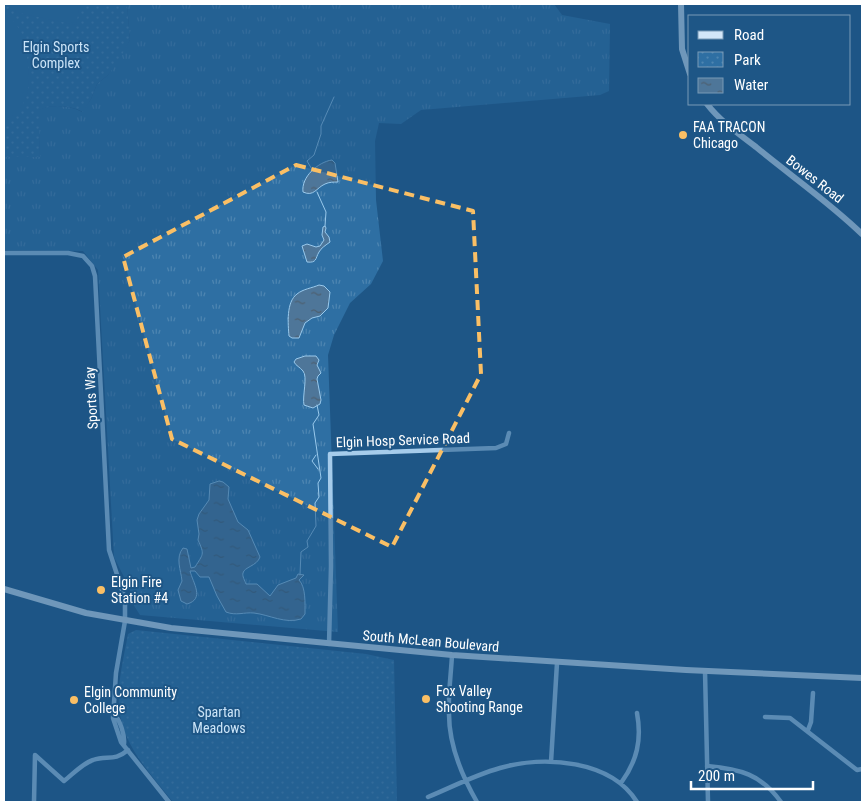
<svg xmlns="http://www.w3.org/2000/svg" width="866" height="806" viewBox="0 0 866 806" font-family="'Roboto Condensed',sans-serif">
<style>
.grass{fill:url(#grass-tufts)}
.park{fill:url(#park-dots)}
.pitch{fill:#2e6fa3}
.water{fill:url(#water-ripples);stroke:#99c9ec}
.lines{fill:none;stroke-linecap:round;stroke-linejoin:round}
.stream{stroke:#99c9ec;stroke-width:1}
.street{stroke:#a6cceb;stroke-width:4.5}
.secondary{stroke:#d2e6f8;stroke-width:6}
.marked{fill:none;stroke:#fabf65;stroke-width:4;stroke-dasharray:10 6;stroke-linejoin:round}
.poi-dot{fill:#fabf65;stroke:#1e5686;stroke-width:2}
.labels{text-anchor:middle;stroke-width:4;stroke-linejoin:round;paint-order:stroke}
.park-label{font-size:14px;fill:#cbe4f8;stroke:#1e5686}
.poi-label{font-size:14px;fill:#fff;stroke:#1e5686;text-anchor:start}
.street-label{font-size:14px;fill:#fff;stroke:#1e5686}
</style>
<defs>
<pattern id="grass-tufts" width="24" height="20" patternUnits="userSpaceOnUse" patternTransform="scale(1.25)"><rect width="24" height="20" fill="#2e6fa3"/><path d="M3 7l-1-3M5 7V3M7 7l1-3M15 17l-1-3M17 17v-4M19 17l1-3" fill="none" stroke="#4d85b1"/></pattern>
<pattern id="park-dots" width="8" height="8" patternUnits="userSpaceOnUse" patternTransform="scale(1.25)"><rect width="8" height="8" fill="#2e6fa3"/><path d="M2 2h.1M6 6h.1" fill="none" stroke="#4d85b1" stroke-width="1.8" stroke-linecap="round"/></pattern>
<pattern id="water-ripples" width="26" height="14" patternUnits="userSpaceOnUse" patternTransform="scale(1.25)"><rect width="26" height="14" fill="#4e7699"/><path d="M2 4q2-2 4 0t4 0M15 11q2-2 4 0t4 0" fill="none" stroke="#4d5f6f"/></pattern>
</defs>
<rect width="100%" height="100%" fill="#1e5686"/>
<!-- grass -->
<path class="grass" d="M127 4H554L562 15 610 24 609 91 600 95 421 110 401 124 379 123 375 141 376 200 383 261 371 284 350 303 334 335 328 355 338 632 140 615 133 604 129 587 114 557 98 270 83 251 4 250V157H40L38 110C52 104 69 105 82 112L91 99 97 84 108 75 130 40Z"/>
<!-- park -->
<path class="park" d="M4 4H127L130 40 118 62 108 75 97 84 91 99 83 112C69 105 53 104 39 110L40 157H4Z
M136 630 366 654 394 660 397 802H173C150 773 122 745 119 707 117 683 124 657 128 634Z"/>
<!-- pitch -->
<path class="pitch" d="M17 4H80L76 25 15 12Z
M4 13C18 23 26 38 30 55L27 57C31 83 31 107 4 121Z"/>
<!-- water -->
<path class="water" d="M332 160 335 163 338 182C334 182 329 182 325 184 316 188 314 197 303 192 301 177 318 162 332 160Z
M325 226 326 228 325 232 329 237 330 242C326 245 321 248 319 252 315 259 317 263 307 262L302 246 307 244 316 247 320 246 324 240 322 235 323 227Z
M319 285 324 286 330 292 328 308 320 316 312 318 305 323 299 338H292L289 336C288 324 286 302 297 294 303 289 312 288 319 285Z
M305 356H316L319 360 317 365 321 373 318 376 317 379 321 400 320 404 313 408 304 405C302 397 308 376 303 371 300 367 296 366 294 362L296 359Z
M219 481 223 482 229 487 228 499 238 522 248 530 260 557C257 566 244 567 243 573 242 576 245 581 246 584H257L270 596 278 585 296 578 298 574 304 575 299 580C306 587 305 604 305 614L301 619C285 624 270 615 254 613 244 612 236 616 226 612L217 596 209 577H200L195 571H190C193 583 205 599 187 604L181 601 178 590 182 581C181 570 175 558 183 548L187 549 191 568 195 567C203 554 205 555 198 540L199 534 197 520 199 514 209 500 210 484Z"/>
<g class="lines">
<!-- stream -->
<path class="stream" d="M313 171 307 161 314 155 321 134V126L334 97
M317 192 326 212 325 226
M316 455 312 461 318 469
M300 575 301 552 308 547 307 541 316 526 315 503 319 497 318 483 321 478 313 424 319 415 317 405"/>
<!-- street -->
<path class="street" d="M4 253H68L83 256 92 266 95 276 109 550 125 599V621L116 673 113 718 121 742 169 802
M329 644 331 566 330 454 496 448 506 444 509 433
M452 655C451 675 448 694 449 714 449 745 462 776 477 802
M705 671 708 802
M114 714C120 720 125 735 124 744
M765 717 790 718 857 770 862 769
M808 730 811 722 813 693
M551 762 557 663
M707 766C740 769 761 774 781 802
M621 783C637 761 642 740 637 713
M428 797C452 787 475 775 500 768 544 755 611 760 637 802
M34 802 35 755 64 781C73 774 83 763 93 760 107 755 114 762 128 750"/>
<!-- secondary -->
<path class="secondary" d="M681 4 682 49 690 74
M707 104C720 121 739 134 756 147 791 176 829 202 862 234
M4 589 86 613 171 628 452 655 686 670 862 678"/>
</g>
<!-- marked area -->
<path d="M0 0H866V806H0ZM296 165 473 211 481 374 392 547 172 439 123 257Z" fill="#1e5686" fill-opacity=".55" fill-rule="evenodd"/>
<path class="marked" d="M296 165 473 211 481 374 392 547 172 439 123 257Z"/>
<!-- markers -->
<g class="poi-dot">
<circle cx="683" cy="135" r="5"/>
<circle cx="101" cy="590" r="5"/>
<circle cx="426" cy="699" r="5"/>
<circle cx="74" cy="700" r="5"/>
</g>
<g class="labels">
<!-- park labels -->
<g class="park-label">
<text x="56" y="52">Elgin Sports<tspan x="56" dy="16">Complex</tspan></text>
<text x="219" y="717">Spartan<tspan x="219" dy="16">Meadows</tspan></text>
</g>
<!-- poi labels -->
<g class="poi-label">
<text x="693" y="132">FAA TRACON<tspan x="693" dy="16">Chicago</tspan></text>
<text x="111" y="587">Elgin Fire<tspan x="111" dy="16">Station #4</tspan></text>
<text x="436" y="696">Fox Valley<tspan x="436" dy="16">Shooting Range</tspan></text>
<text x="84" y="697">Elgin Community<tspan x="84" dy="16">College</tspan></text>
</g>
<!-- street labels -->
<g class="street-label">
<text transform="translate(815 179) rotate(38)" y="5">Bowes Road</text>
<text transform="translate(91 398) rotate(-93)" y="5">Sports Way</text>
<text transform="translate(403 440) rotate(-2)" y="5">Elgin Hosp Service Road</text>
<text transform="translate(431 641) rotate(5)" y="5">South McLean Boulevard</text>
</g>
</g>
<!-- border -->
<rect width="866" height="806" fill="none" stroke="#ffffff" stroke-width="10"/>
<!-- legend -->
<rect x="688" y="15" width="162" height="90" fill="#1e5686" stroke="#789ab6"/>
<rect x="698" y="31" width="25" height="8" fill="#d2e6f8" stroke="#789ab6"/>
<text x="734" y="40" font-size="15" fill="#ffffff">Road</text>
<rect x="698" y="52" width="25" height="15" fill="url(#park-dots)" stroke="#789ab6"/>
<text x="734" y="65" font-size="15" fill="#ffffff">Park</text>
<rect x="698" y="78" width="25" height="15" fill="url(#water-ripples)" stroke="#789ab6"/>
<text x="734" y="90" font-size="15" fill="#ffffff">Water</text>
<!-- scale -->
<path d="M691 781v8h122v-8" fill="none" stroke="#ffffff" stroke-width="2.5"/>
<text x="698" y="781" font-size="15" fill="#ffffff" stroke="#1e5686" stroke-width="4" paint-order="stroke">200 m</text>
</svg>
